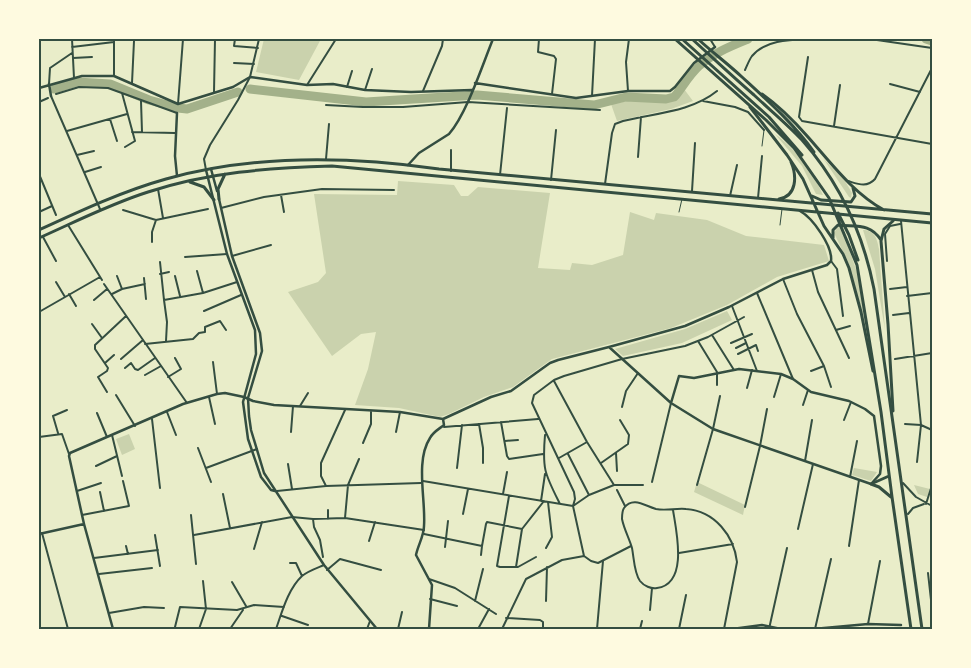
<svg xmlns="http://www.w3.org/2000/svg" width="971" height="668" viewBox="0 0 971 668" font-family="Roboto,sans-serif">
<style>
.green{fill:#cad2ad}
.lines{fill:none;stroke-linecap:round;stroke-linejoin:round}
.river{stroke:#a3b18a;stroke-width:9}
.service{stroke:#344e41;stroke-width:1}
.minor{stroke:#344e41;stroke-width:2}
.tertiary{stroke:#344e41;stroke-width:2.5}
.secondary{stroke:#344e41;stroke-width:2.5}
.primary{stroke:#344e41;stroke-width:3}
.trunk{stroke:#344e41;stroke-width:3}
.neatline{fill:none;stroke:#344e41;stroke-width:2}
</style>
<rect width="100%" height="100%" fill="#e9edc9"/>
<!-- green -->
<path class="green" d="M264 39H321L299 80 256 72Z
M684 89 693 101 671 109 617 121 611 104 640 99 672 101 675 100Z
M775 134C795 148 813 172 823 195L816 194 802 166Z
M823 158 845 181 852 193 851 198 849 197Z
M398 181 454 185 461 196H468L478 187 550 193 538 268 570 270 572 263 592 265 623 255 630 212 654 220 656 213 707 220 746 236 824 245 829 261 777 277 727 305 671 328 552 359 513 387 484 397 449 414 440 417 399 408 355 405 368 369 376 332 361 334 332 356 288 292 318 282 326 273 314 194 397 195Z
M841 226 858 275 871 352 861 307 848 262 834 233 837 228Z
M863 230C875 230 877 239 879 249L885 330 875 269Z
M727 311 732 320 682 343 623 356 615 349 685 329Z
M129 434 135 449 122 455 116 439Z
M854 468 877 472 871 481 852 475Z
M697 482 745 505 743 515 694 492Z
M914 485 930 489 927 497 918 494Z"/>
<g class="lines">
<!-- river -->
<path class="river" d="M926 39 932 41
M54 89 77 82 110 84 149 100 178 108 187 109 238 92
M250 89 366 102 477 95 594 105 626 97 666 99 674 97 676 95C683 86 690 74 699 66 713 53 731 46 748 39"/>
<!-- service -->
<path class="service" d="M762 146 764 130
M679 212 682 199
M780 225 782 209"/>
<!-- minor -->
<path class="minor" d="M72 39 74 78
M235 39 234 46 258 48
M539 39 538 52 554 56 556 59 552 94
M710 39 715 47
M870 39 932 48
M72 47 114 42
M808 57 799 117 802 121 932 144
M73 58 92 57
M234 63 254 64
M745 70C747 66 749 60 752 56 767 38 795 40 816 39
M114 76V39
M132 83 134 41
M49 84 50 68 72 53
M890 84 920 92
M307 85 336 39
M347 87 352 71
M365 90 372 69
M423 91 442 46 443 39
M628 91 626 62 629 39
M214 92 215 39
M122 93 135 141 125 147
M56 94 79 87 108 88 177 113
M51 96 100 209
M592 96 595 39
M141 101 142 132
M703 101 735 107 748 112 764 130
M39 102 48 98
M178 104 183 39
M326 105 363 107H403L468 102 600 110
M110 119 117 141
M834 126 840 85
M67 131 127 114
M132 132 175 133
M451 150V171
M77 155 94 151
M638 157 641 117
M326 159 329 124
M206 170 204 159 210 145 238 100 250 77 259 39
M85 172 101 167
M39 174 56 215
M500 175 507 108
M551 180 556 130
M848 181C858 184 867 188 875 179L932 68
M605 184 612 133 615 124 623 121C655 113 691 112 717 91
M158 189 163 218
M692 191 695 143
M281 195 284 212
M730 196 737 165
M758 198 762 156
M221 208 264 197 322 189 394 190
M123 210 156 220 208 209
M39 212 52 206
M901 221 921 425 917 462
M68 225 102 280
M43 237 56 261
M152 242V232L156 220
M232 256 271 245
M185 257 227 254
M831 261 837 269 843 316
M887 261 885 234 890 226 900 224
M160 262 164 300
M812 270 818 292 849 358
M197 271 203 293
M160 274 169 272
M117 276 122 289
M175 276 180 296
M144 278 146 299
M783 279 797 314 824 366 831 387
M56 282 65 297
M104 284 187 403
M890 289 907 287
M757 293 793 379
M69 294 76 306
M112 294 122 289 145 284
M907 296 932 293
M94 300 107 289
M732 306 757 371
M204 311 241 295
M39 312 100 277
M893 315 909 313
M92 324 102 338
M836 330 850 326
M712 335 734 370
M166 341 167 322 164 300 203 293 237 282
M698 341 717 372V385
M731 343 752 334
M145 344 193 339 199 333 205 332V327L220 321 226 330
M736 348 746 343
M738 354 756 345 758 351
M121 359 143 340
M895 359 932 353
M213 362 217 394
M105 363 114 355
M125 368 131 363 135 369 138 370 155 358
M811 371 824 366
M145 375 161 366
M168 377 181 369 175 358
M554 381 587 442 614 485
M747 388 752 370
M107 392 98 377 107 371 108 368 95 349V345L126 316
M116 395 135 426
M209 397 215 424
M774 397 781 374
M803 405 808 390
M300 406 308 393
M622 407 626 391 638 373
M167 412 176 435
M97 413 107 437
M152 419 160 488
M844 420 851 402
M501 422 507 456 509 459 543 454
M479 424 483 448V463
M905 424 921 425 932 430
M444 427 538 419
M291 432 293 406
M396 432 400 412
M58 433 53 416 67 410
M112 435 122 476
M545 435C542 470 545 474 560 504
M39 437 62 434 69 454
M505 441 518 440
M363 443 371 424V412
M198 448 211 482
M616 453 617 471
M568 454 589 495
M559 458 587 442
M805 461 812 420
M601 463 628 444 629 435 620 420
M288 464 292 489
M96 466 117 456
M206 468 257 449
M457 468 462 425
M850 477 857 441
M423 481 573 506
M652 482 671 403
M903 483 916 497 932 506
M697 485 713 429 720 396
M326 486 321 476V463L345 410
M617 490 625 506
M77 491 101 483
M277 491 326 486 421 483
M100 492 104 511
M223 494 230 528
M503 494 507 472
M509 496 497 566 500 567H518L536 557
M541 501 545 474
M926 504 932 485
M573 506 589 495 614 485H643
M745 507 760 446 767 409
M328 510V519
M673 510C676 530 689 584 657 588 651 589 644 586 640 581 634 573 634 558 632 548 629 538 624 529 622 519 622 515 622 511 624 508 633 496 645 506 656 509 666 511 676 508 686 509 715 511 734 536 737 562L724 629
M463 514 468 489
M908 514 913 508 924 504
M82 515 129 506 123 481
M191 515 196 564
M345 518 348 485 359 459
M313 519 314 527 320 540 323 557
M798 529 813 464
M42 533 68 629
M424 534 482 546 486 524 487 522 522 529
M155 535 160 566
M194 535 292 517 313 519 345 518 424 530
M369 541 375 522
M126 546 128 554
M849 546 859 480
M445 547 448 521
M546 548 552 537 548 502
M254 549 262 522
M679 553 733 544
M481 555 482 546
M584 556 573 506 575 499 574 492 532 403 534 395 554 380 564 376 622 359 685 346 708 337 744 317
M584 556 591 561 598 563 631 546
M94 558 158 550
M290 563H296L302 576
M516 567 522 529 544 501
M327 570 340 559 381 570
M928 573 932 609
M99 574 152 568
M429 579 455 588 496 614
M232 582 246 606
M430 599 457 606
M475 601 483 569
M546 601 547 567
M650 610 652 588
M109 613 144 607 164 608
M282 616 308 625
M506 618 540 620 543 622V629
M868 624 880 561
M175 627 180 607 237 610 254 605 284 607
M213 628 216 629
M199 629 206 609 203 581
M230 629 243 610
M276 629C282 612 288 589 302 576 308 571 317 568 324 565
M367 629 370 621
M398 629 402 612
M478 629 489 609
M502 629 526 579 562 560 584 556
M597 629 603 561
M640 629 642 621
M679 629 686 595
M769 629 787 548
M815 629 831 559"/>
<!-- tertiary -->
<path class="tertiary" d="M475 83 576 98 628 91H670L675 87 694 63 715 47
M49 84 51 96
M39 88 82 76H114L178 104 233 87 250 77 307 85 333 84 365 90 411 92 472 90
M177 113 175 156 177 176
M408 165 419 153 449 134C467 113 482 66 493 39
M609 347 671 403 713 429 871 484 880 474 881 466 874 416 865 409 849 401 811 392 793 379 781 374 739 369 694 378 679 376 671 403
M443 419 491 397 511 391 550 363 558 360 609 347 685 326 729 307 783 279 827 265 831 261C833 247 813 218 800 211
M39 534 84 524
M113 629 84 524 69 456 70 453 183 404 217 394 225 393 244 397 253 401 274 405 400 412 443 419
M429 629 432 585 416 555C418 545 424 536 424 526 426 500 415 461 430 438 433 432 439 429 444 425L443 419
M732 629 762 625 781 629
M813 629 868 624 901 625"/>
<!-- secondary -->
<path class="secondary" d="M211 169 217 191
M206 170 227 254 255 330 256 354 243 402 248 439 261 477 271 490 275 491
M219 199 232 256 260 333 262 351 248 398 249 416 251 430 264 473 324 565 377 629"/>
<!-- primary -->
<path class="primary" d="M762 94C779 106 794 121 808 137 831 163 853 193 884 210
M750 107 787 155 803 179 824 226 843 254 849 268 861 312 873 371
M190 182 204 187 214 200
M812 196 821 200 851 202 855 196 853 188
M219 199 218 189 225 174
M779 199C797 196 797 176 791 162
M39 230C80 211 123 191 166 179 255 154 348 156 439 169L932 214
M39 238C75 222 110 204 148 192 209 172 268 168 332 166L932 223
M833 238V230L838 225C857 227 870 223 881 240
M893 411 888 324 881 241 884 229 893 221"/>
<!-- trunk -->
<path class="trunk" d="M675 39 766 120 794 148 829 198 857 265 881 412 892 497 911 629
M682 39 769 117 802 155
M692 39C713 58 733 77 754 95 770 110 787 124 802 140 840 183 863 233 874 289L922 629
M698 39C712 52 728 64 742 77 767 100 794 124 814 152
M838 213 849 235 858 260
M871 484 879 487 891 497
M871 484 889 476"/>
</g>
<!-- border -->
<rect width="971" height="668" fill="none" stroke="#fefae0" stroke-width="80"/>
<rect x="40" y="40" width="891" height="588" class="neatline"/>
</svg>
